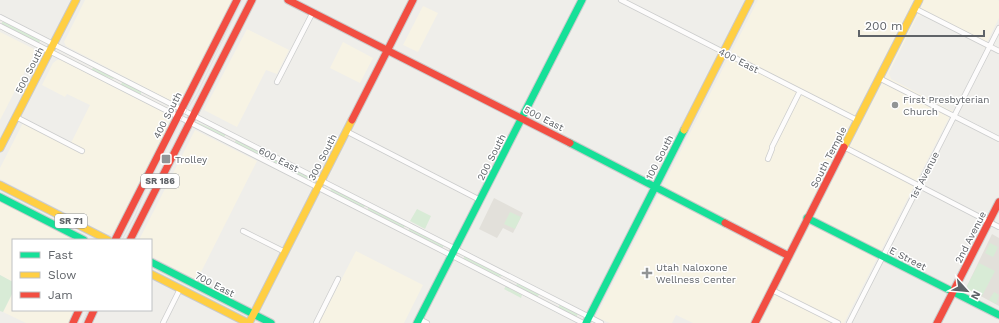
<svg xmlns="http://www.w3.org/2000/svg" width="999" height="323" viewBox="0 0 999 323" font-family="'Work Sans',sans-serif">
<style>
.commercial{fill:#f7f3e4}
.education{fill:#e2e0da}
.green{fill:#d8ebd6}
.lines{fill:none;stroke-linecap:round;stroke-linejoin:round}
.street-casing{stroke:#cbcccc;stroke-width:6}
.fast-casing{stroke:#cacacb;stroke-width:9}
.slow-casing{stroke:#cacacb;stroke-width:9}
.jam-casing{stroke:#cacacb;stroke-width:9}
.street{stroke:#fdfcfc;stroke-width:4.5}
.fast{stroke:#16e098;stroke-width:7}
.slow{stroke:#ffcf43;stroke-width:7}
.jam{stroke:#f24e42;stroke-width:7}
.tram{stroke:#e4e4e4;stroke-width:1}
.poi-dot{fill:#919496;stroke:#fff;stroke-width:1.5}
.labels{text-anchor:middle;stroke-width:3;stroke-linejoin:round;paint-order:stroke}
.shield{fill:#fff;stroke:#8f9295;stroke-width:1}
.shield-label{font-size:9px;font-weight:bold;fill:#5f6368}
.street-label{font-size:10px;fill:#5f6368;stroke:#fff}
.poi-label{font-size:10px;fill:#5f6368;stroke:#fff;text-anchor:start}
</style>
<rect width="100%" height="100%" fill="#efeeea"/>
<!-- commercial -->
<path class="commercial" d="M85 0H233L181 102 179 103H175L66 46 64 42Z
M758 0H998L999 1V18L984 48 983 46 922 15 917 17 889 73 891 79 950 110H953L844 323H693L676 315 672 323H610L596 317Z
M423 6 438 13 418 52 403 45Z
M247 29 289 50 277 74 266 70 237 127 204 110Z
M0 32 36 50 0 120Z
M343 42 373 58 360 83 330 68Z
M57 60H61L169 115 171 118V122L127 210 123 214 114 232 111 234H107L0 179V168L25 119 71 143 90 105 67 94 65 97 42 85 53 63Z
M195 130 257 161 197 280 151 256V240H139Z
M0 201 65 234 74 240H13V282L0 275Z
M356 251 423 285 404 323H319Z
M13 292V310H76L69 323H26L3 312Z"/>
<!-- education -->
<path class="education" d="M494 198 523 213 513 233 503 228 497 238 479 229Z
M992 234 999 238V306L966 288Z"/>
<!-- green -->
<path class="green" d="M2 22H5L39 39 40 42 38 43 2 25Z
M94 67 114 78 113 79 94 72 91 70Z
M122 82 141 91V94H139L121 85Z
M196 122 225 134V136L223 138 196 123Z
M236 140 259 151V154L257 155 236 144 235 141Z
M271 157 308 176V178L306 179 268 160 269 158Z
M332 188 364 205 365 206 363 208 330 192Z
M370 207 405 225 404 228 402 229 368 211V208Z
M417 209 431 216 425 229 410 221Z
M510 212 521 217 515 229 504 224Z
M410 228 444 245 442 249 408 231Z
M990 243 998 247 993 257 985 253Z
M465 255 501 274 502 276 498 277 463 260Z
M979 263 995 271 982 296 968 289 967 286Z
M0 275 13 282V292L3 312 0 311Z
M517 283H519L539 294V295L536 297 516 287Z
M506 286 522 295 521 298 504 289Z
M994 292 999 295 996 304 989 300Z
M560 304 578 314 576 317 558 308Z"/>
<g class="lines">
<!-- street casing -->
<g class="street-casing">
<path id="street" d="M621 0 857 120
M914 8 999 51
M0 17 601 323
M0 26 435 247 583 323
M879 78 999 139
M277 82 313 12
M16 117 82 151
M346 131 480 200
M844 147 999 227
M768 159 772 149V147L800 91
M243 231 285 252
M772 290 838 323
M419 319 427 323
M163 323 180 289
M316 323 338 279
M849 323 999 28"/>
</g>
<!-- fast casing -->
<g class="fast-casing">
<path id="fast" d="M570 143 725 223
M0 197 84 240
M807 218 999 315
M151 262 271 323
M417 323 582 0
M586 323 684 130"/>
</g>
<!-- slow casing -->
<g class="slow-casing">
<path id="slow" d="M684 130 750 0
M844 147 919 0
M0 148 76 0
M0 185 108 240
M151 274 248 323
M249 323 352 120"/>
</g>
<!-- jam casing -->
<g class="jam-casing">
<path id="jam" d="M288 0 570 143
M352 120 413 0
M725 223 789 256
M115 240 237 0
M130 240 252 0
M73 323 79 310
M88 323 94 310
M755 323 844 147
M937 323 999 202"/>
</g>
<!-- street -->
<use href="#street" class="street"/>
<!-- fast -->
<use href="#fast" class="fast"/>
<!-- slow -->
<use href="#slow" class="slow"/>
<!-- jam -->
<use href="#jam" class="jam"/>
<!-- tram -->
<path class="tram" d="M122 240 135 216 145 191 182 118 197 94 242 0
M82 323 88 310"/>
</g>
<!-- markers -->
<g class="poi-dot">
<circle cx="895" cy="105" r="4"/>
<rect x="161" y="154" width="10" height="10" rx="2"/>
<path d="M645 267h4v4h4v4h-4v4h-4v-4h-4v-4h4z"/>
</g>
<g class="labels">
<!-- shield labels -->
<g class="shield">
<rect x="141" y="174" width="38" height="14" rx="3"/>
<rect x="55" y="214" width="32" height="14" rx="3"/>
</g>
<g class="shield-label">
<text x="160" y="184">SR 186</text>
<text x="71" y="224">SR 71</text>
</g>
<!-- street labels -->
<g class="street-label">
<text transform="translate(739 60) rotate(27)" y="4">400 East</text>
<text transform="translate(29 70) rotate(-63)" y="4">500 South</text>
<text transform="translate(167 115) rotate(-63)" y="4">400 South</text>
<text transform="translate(544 118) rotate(27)" y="4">500 East</text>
<text transform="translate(322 157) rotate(-63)" y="4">300 South</text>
<text transform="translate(491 157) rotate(-63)" y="4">200 South</text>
<text transform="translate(659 157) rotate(-63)" y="4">100 South</text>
<text transform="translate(828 157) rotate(-63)" y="4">South Temple</text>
<text transform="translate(279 159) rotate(27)" y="4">600 East</text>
<text transform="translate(924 175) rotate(-63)" y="4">1st Avenue</text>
<text transform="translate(970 237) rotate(-63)" y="4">2nd Avenue</text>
<text transform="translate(908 258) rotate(27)" y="4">E Street</text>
<text transform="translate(215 284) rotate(27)" y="4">700 East</text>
</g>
<!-- poi labels -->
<g class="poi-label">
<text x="903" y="103">First Presbyterian<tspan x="903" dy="12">Church</tspan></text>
<text x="175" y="163">Trolley</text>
<text x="656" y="271">Utah Naloxone<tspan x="656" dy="12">Wellness Center</tspan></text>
</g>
</g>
<!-- legend -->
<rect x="12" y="239" width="140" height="72" fill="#ffffff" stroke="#bfc1c3"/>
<rect x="20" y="252" width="20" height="6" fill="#16e098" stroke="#bfc1c3"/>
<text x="48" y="259" font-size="12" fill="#5f6368">Fast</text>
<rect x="20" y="272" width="20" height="6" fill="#ffcf43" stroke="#bfc1c3"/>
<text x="48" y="279" font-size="12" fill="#5f6368">Slow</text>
<rect x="20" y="292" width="20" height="6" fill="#f24e42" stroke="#bfc1c3"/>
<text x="48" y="299" font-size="12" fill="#5f6368">Jam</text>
<!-- north arrow -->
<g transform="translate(967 291) rotate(117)" stroke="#ffffff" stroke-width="3" paint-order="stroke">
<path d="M0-3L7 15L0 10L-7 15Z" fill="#5f6368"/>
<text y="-6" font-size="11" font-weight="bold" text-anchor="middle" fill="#5f6368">N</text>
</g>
<!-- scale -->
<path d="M859 30v6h125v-6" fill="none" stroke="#5f6368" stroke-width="2"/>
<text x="865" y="30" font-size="12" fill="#5f6368" stroke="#ffffff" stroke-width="3" paint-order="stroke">200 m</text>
</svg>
